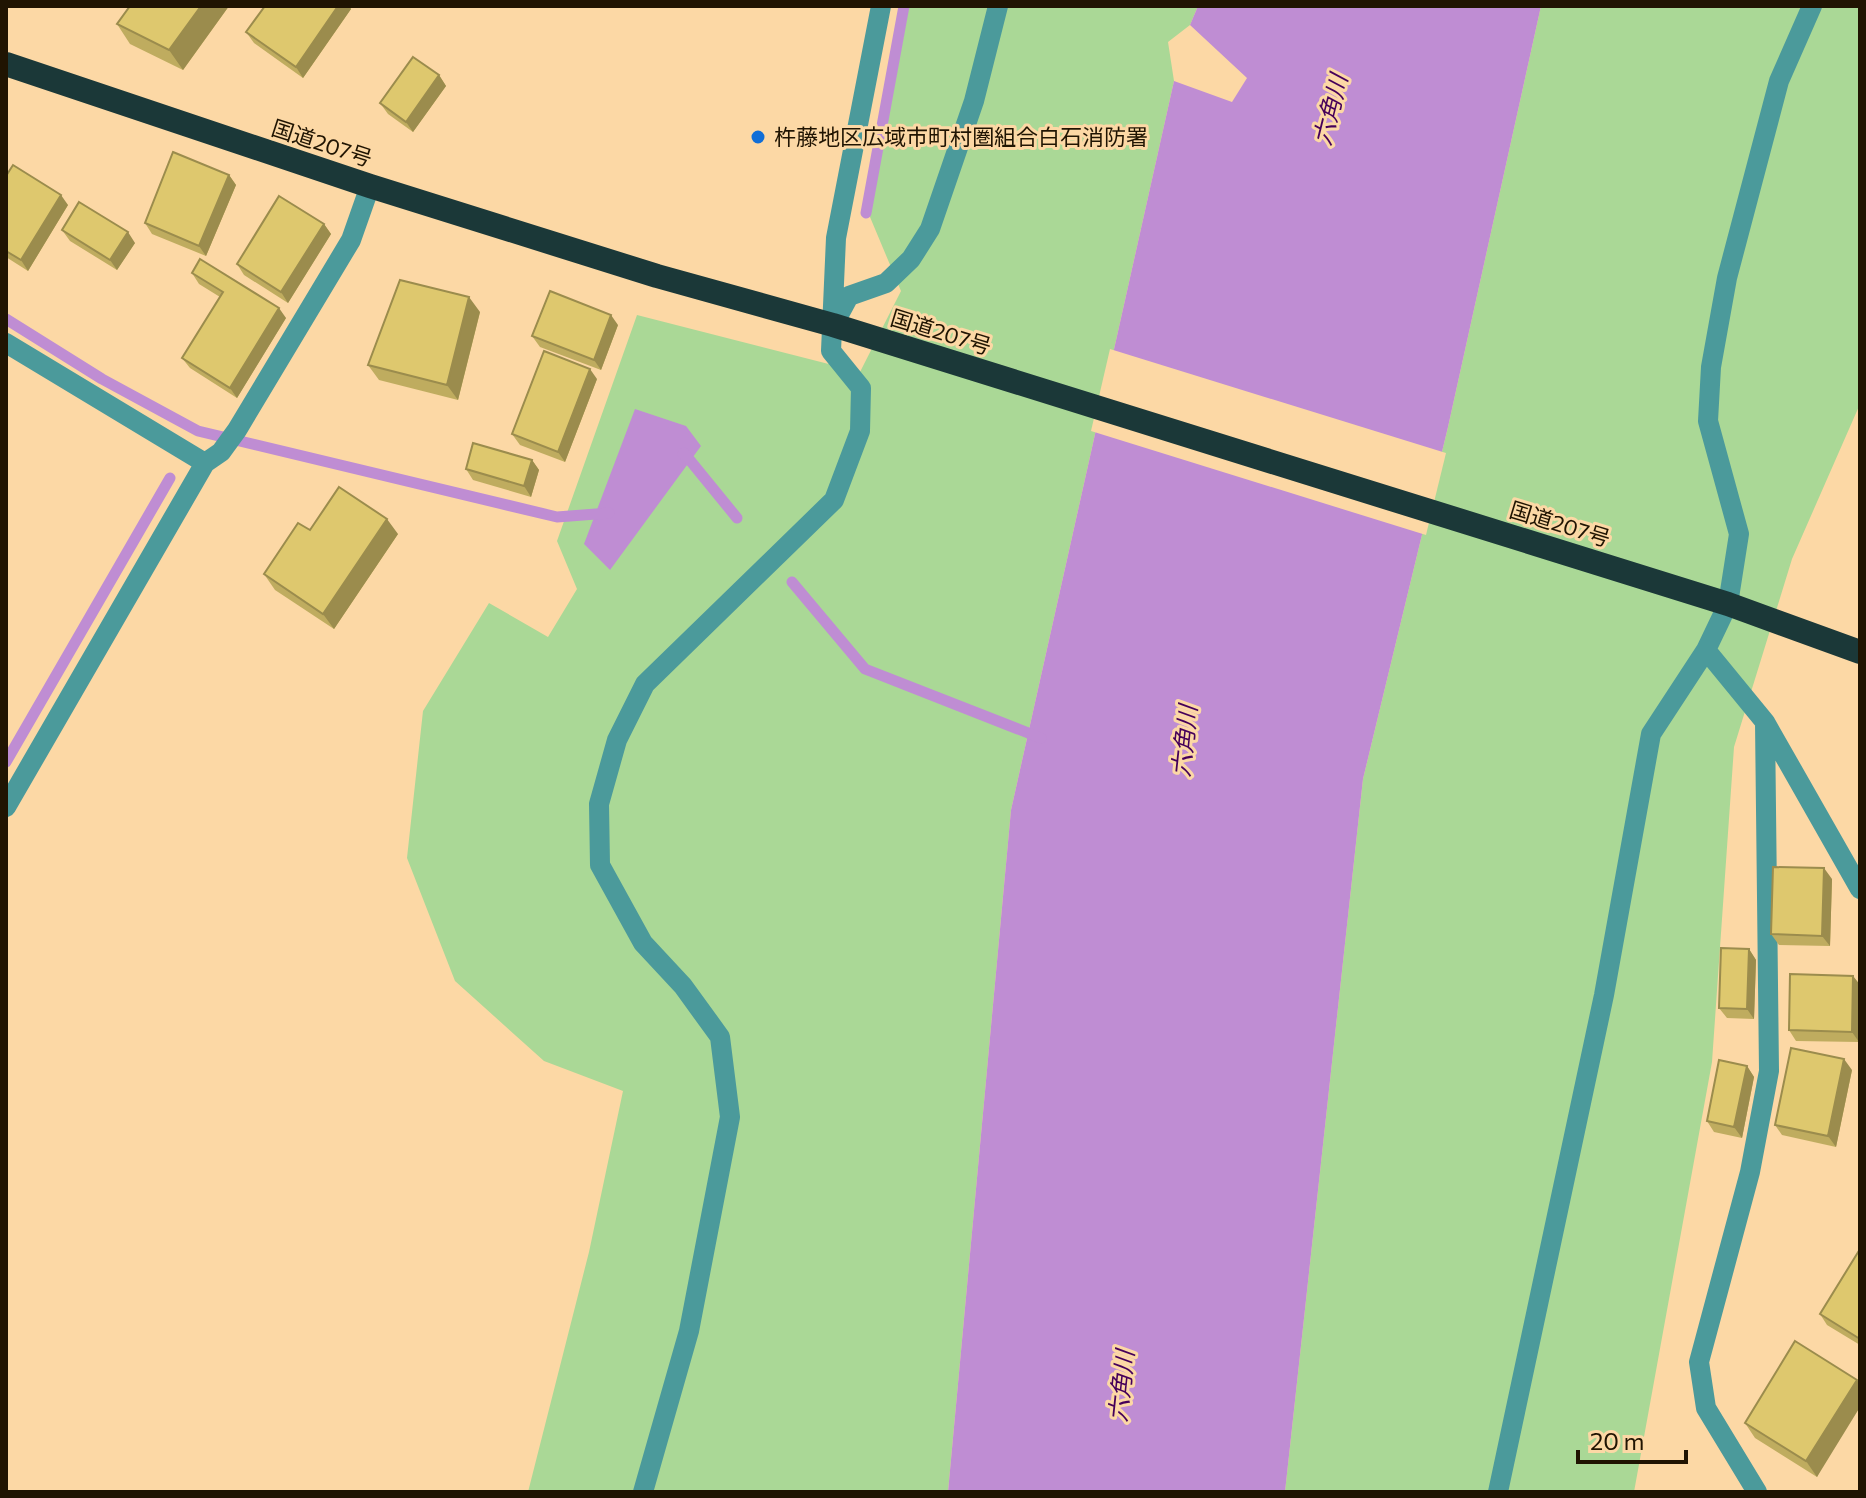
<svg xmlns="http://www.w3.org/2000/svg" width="1866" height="1498" viewBox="0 0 1866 1498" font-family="Commissioner,'Noto Sans JP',sans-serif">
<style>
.green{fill:#aad896}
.water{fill:#bf8dd3}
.pier{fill:#fcd8a5}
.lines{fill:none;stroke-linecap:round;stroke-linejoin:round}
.stream{stroke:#bf8dd3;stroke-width:11}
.street{stroke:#4b9a9b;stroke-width:20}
.highway{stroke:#1b3838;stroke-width:24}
.wall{fill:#bfac5f}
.shaded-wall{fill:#9b8c4d}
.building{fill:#dec86e;stroke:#9b8c4d;stroke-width:2}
.poi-dot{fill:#116ed7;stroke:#fcd8a5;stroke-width:3}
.labels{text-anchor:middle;stroke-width:6;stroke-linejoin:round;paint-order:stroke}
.poi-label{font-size:22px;fill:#201402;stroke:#fcd8a5;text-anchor:start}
.street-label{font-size:22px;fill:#201402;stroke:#fcd8a5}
.water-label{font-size:24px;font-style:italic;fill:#45005a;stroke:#fcd8a5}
</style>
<rect width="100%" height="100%" fill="#fcd8a5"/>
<!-- green -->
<path class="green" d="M909 6H1198L1190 25 1168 42 1174 81 1011 810 948 1492H528L589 1252 623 1091 544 1061 455 981 407 858 423 711 489 603 548 637 577 589 557 541 637 315 860 372 901 291 870 217Z
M1541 6H1860V404L1792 559 1734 747 1712 1062 1634 1492H1285L1363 779 1448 427Z"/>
<!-- water -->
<path class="water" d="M1198 6H1541L1448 427 1363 779 1285 1492H948L1011 810 1174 81 1232 102 1247 78 1190 25Z
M635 409 686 426 701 446 610 570 584 544Z"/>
<!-- pier -->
<path class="pier" d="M1110 349 1446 453 1426 535 1091 431Z"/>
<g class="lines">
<!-- stream -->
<path class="stream" d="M866 213 904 6
M6 319 102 379 198 431 557 517 609 513
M683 454 684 453 737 518
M792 582 865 669 1041 738
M6 762 170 478"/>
<!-- street -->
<path class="street" d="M835 322 849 296 886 283 911 259 930 229 974 101 998 6
M6 343 205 463
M1706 650 1765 722 1860 889
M6 807 205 463 221 452 237 430 351 240 370 186
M643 1492 689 1331 730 1117 720 1037 683 986 643 943 600 865 599 804 617 740 645 684 834 500 860 431 861 388 831 351 836 238 881 6
M1498 1492 1604 995 1651 734 1706 650 1728 604 1739 534 1708 421 1711 367 1727 278 1779 81 1812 6
M1757 1492 1706 1408 1699 1362 1750 1172 1769 1071 1765 722"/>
<!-- highway -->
<path class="highway" d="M6 64 370 186 657 276 833 325 1728 604 1860 652"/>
</g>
<!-- wall -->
<path class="wall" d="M229 6 183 70 130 44 117 24Z
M265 6H349L351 9 303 78 254 43 246 32Z
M439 75 446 86 413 132 388 114 380 103Z
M229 175 236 185 206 256 152 234 145 223Z
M6 176 68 205 28 271 6 257Z
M324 224 331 234 288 303 244 275 237 264Z
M62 230 135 243 117 270 70 241Z
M192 273 286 318 237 398 190 368 182 358 220 297 199 284Z
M480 312 458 400 379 380 368 365Z
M618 325 601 370 540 347 532 336Z
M597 379 565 462 520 445 512 434Z
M532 460 539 470 531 497 473 480 466 469Z
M310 530 398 534 334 629 275 590 264 574Z
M1832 879 1830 946 1779 945 1771 934Z
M1749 949 1756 960 1754 1019 1727 1018 1719 1008Z
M1853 976 1860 985 1859 1042 1796 1041 1789 1030Z
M1747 1066 1754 1077 1742 1138 1714 1132 1707 1121Z
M1852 1070 1836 1147 1782 1135 1775 1125Z
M1860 1249V1345L1827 1325 1820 1314Z
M1860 1384 1817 1477 1755 1438 1745 1423Z"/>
<!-- shaded-wall -->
<path class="shaded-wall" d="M201 6H229L183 70 169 50Z
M338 6H349L351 9 303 78 296 67Z
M439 75 446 86 413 132 406 122Z
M229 175 236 185 206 256 199 246Z
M61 195 68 205 28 271 21 260Z
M324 224 331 234 288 303 281 292Z
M128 232 135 243 117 270 110 260Z
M469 297 480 312 458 400 447 385Z
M279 308 286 318 237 398 230 388Z
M611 315 618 325 601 370 594 360Z
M590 369 597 379 565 462 558 452Z
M532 460 539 470 531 497 524 486Z
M387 519 398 534 334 629 323 614Z
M1824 868 1832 879 1830 946 1822 936Z
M1749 949 1756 960 1754 1019 1747 1009Z
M1853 976 1860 985 1859 1042 1852 1032Z
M1844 1059 1852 1070 1836 1147 1828 1136Z
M1747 1066 1754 1077 1742 1138 1734 1127Z
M1857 1380 1860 1384V1407L1817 1477 1806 1461Z"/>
<!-- building -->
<path class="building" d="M130 6H201L169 50 117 24Z
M265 6H338L296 67 246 32Z
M413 57 439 75 406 122 380 103Z
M173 152 229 175 199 246 145 223Z
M13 165 61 195 21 260 6 251V176Z
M279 196 324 224 281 292 237 264Z
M79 202 128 232 110 260 62 230Z
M200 259 279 308 230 388 182 358 223 292 192 273Z
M400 280 469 297 447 385 368 365Z
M550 291 611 315 594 360 532 336Z
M544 351 590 369 558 452 512 434Z
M473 443 532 460 524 486 466 469Z
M339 487 387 519 323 614 264 574 298 523 310 530Z
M1773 867 1824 868 1822 936 1771 934Z
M1721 948 1749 949 1747 1009 1719 1008Z
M1790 974 1853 976 1852 1032 1789 1030Z
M1791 1048 1844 1059 1828 1136 1775 1125Z
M1719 1060 1747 1066 1734 1127 1707 1121Z
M1860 1249V1339L1820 1314Z
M1795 1341 1857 1380 1806 1461 1745 1423Z"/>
<!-- markers -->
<circle class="poi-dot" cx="758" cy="137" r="8"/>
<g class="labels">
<!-- poi labels -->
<g class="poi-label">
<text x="774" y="145">杵藤地区広域市町村圏組合白石消防署</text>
</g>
<!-- street labels -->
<g class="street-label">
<text transform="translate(322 143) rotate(18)" y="8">国道207号</text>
<text transform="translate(941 332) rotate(17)" y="8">国道207号</text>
<text transform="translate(1560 524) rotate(17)" y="8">国道207号</text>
</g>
<!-- water labels -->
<g class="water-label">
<text transform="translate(1331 110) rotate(-76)" y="8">六角川</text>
<text transform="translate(1185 741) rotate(-84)" y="8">六角川</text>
<text transform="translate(1122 1386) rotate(-84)" y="8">六角川</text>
</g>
</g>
<!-- border -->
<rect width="1866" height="1498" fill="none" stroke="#201402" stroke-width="16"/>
<!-- scale -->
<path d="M1578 1450v12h108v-12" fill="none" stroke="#201402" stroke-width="4"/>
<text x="1590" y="1450" font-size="24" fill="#201402" stroke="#fcd8a5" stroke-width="6" paint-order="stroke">20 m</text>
</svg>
